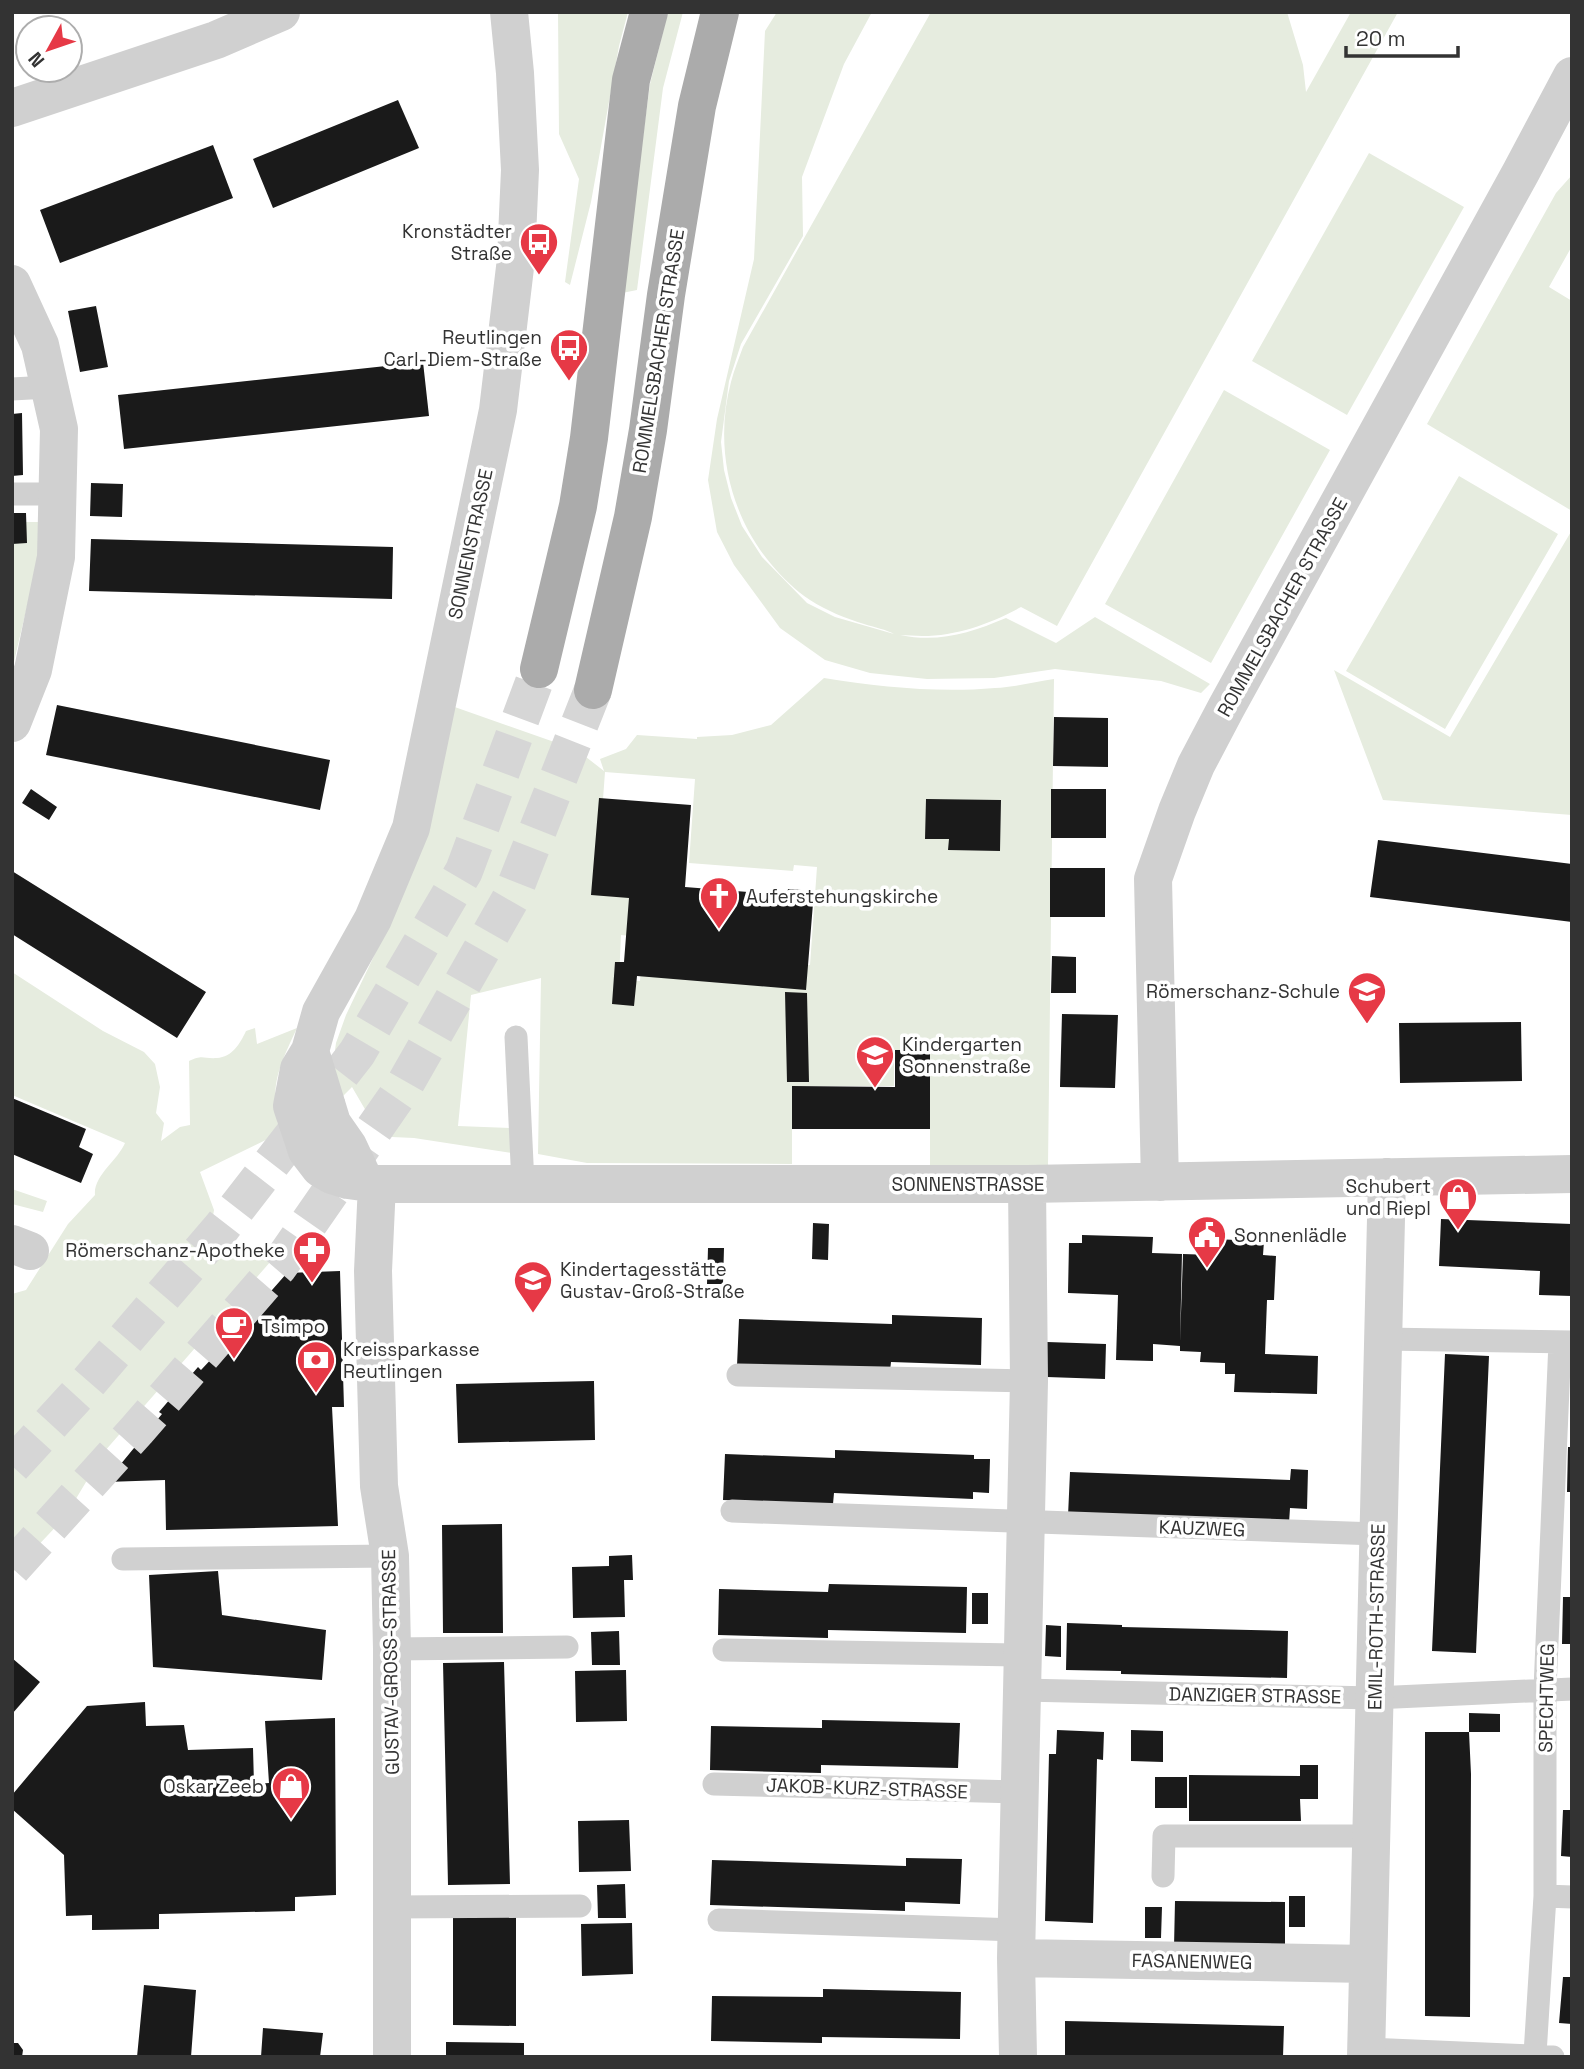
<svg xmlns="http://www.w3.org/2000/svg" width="1584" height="2069" viewBox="0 0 1584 2069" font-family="'Space Grotesk',sans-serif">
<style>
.green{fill:#e6ecdf;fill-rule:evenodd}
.building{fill:#1a1a1a}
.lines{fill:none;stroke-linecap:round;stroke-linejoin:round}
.primary-tunnel{stroke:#d6d6d6;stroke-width:38;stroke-dasharray:38 19;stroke-linecap:butt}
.lane{stroke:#d0d0d0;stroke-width:23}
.street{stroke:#d0d0d0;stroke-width:38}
.primary{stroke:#ababab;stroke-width:38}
.labels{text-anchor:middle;stroke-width:7;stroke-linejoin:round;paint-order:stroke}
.poi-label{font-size:19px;fill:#333;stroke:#fff;text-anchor:end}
.street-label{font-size:19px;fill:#333;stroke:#fff}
</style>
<rect width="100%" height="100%" fill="#fff"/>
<!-- green -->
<path class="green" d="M558 12H628L619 46 591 202 570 285 565 282 579 179 559 134Z
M668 12H683L663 88 637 290 622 293 650 84Z
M777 12H872L844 64 802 177 803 236 741 344 729 381 721 442 724 470 731 498 742 526 762 557 807 603 835 617 894 634C887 630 874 627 864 624 845 618 827 611 810 600 795 590 783 578 771 564 729 514 714 445 731 382 734 370 739 358 743 347L931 12H1287L1303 65 1306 92 1351 12H1398L1057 626 1021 607C992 623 957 636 922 636 915 636 907 635 900 635 939 643 970 633 1006 618L1056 643 1095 617 1210 684 1201 693 1161 681 1055 669 994 678 927 679 870 673 825 660 780 628 734 565 717 532 708 480 717 419 754 259 765 31Z
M1369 153 1464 207 1347 415 1252 361Z
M1572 175V246L1549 287 1572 301V511L1427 424 1556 193Z
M1224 390 1330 450 1211 663 1105 604Z
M1459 476 1558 534 1445 729 1346 671Z
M12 522H43L39 556 12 670Z
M1572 530V815L1383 800 1334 670 1450 737Z
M824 678C880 687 938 693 995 688 1015 687 1035 682 1054 679L1048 1165H930V1050H894V1086H792V1164L587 1163 538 1154 541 978 471 995 458 1126 511 1128 512 1153 414 1138 392 1137 373 1123 352 1087 337 1102 331 1079 336 1043 346 1015 391 920 449 705 577 750 604 771 600 759 626 749 637 735 697 739V737L732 735 771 725ZM605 772 695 779 689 863 793 871 794 865 817 867 810 965 642 951 640 981 619 979 621 935 631 936 636 870 598 867Z
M12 972 103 1031 144 1052 155 1064 160 1087 156 1113 164 1123 161 1141 180 1127 190 1125 189 1061C203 1054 203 1059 217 1058 232 1057 240 1044 246 1031L255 1028 257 1044 297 1028C278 1069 269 1086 280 1133L200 1172 214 1210 210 1235 278 1253 104 1452 65 1517 12 1573V1294L26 1290 68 1224 95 1195C93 1176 118 1160 125 1143L12 1095Z
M12 1189 47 1201 43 1212 12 1204Z"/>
<!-- building -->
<path class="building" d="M398 100 419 148 273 208 253 159Z
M213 145 233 198 60 263 40 210Z
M96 306 108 367 80 372 68 311Z
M423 362 429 416 124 449 118 395Z
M22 413 23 475 12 476V414Z
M91 483 123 484 122 517 90 516Z
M12 513H26L27 543 12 544Z
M91 539 393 547 392 599 89 591Z
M57 705 330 760 320 810 46 755Z
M1054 717 1108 718V767L1053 766Z
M31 789 57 807 49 820 22 803Z
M1051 789H1106V838H1051Z
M599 798 691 805 685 887 787 895 788 889 814 891 806 990 637 976 634 1006 612 1004 615 962H624L629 898 591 895Z
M926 799 1001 800 1000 851 948 850 949 839H925Z
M1378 840 1572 864V922L1370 897Z
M1050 868H1105V917H1050Z
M12 871 206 992 177 1038 12 934Z
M1052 956 1076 957V993H1051Z
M785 992 807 993 809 1082H787Z
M1062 1014 1118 1015 1115 1088 1060 1087Z
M1521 1022 1522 1081 1400 1083 1399 1023Z
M895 1050H930V1129H792V1086L895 1087Z
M12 1098 86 1129 79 1147 93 1154 81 1183 12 1154Z
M1441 1219 1572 1224V1296L1539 1295 1540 1271 1439 1266Z
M813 1223 829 1224 828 1260 812 1259Z
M1082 1235 1153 1237 1152 1253 1182 1254 1180 1343 1183 1254 1212 1255V1239L1264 1241 1263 1255 1276 1256 1274 1300H1267L1265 1354 1318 1356 1317 1394 1234 1392 1235 1374H1225V1363L1200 1362 1201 1352 1180 1351V1346L1153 1344V1361L1116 1360 1118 1295 1068 1293 1069 1243H1082Z
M708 1248H724L723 1284H707Z
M340 1271 344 1407H332L338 1526 166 1530 165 1480 106 1482 162 1414 159 1412 171 1398 174 1401 189 1383 186 1381 198 1367 201 1370 216 1354 212 1351 224 1337 228 1340 287 1273Z
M892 1315 982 1318 981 1365 891 1362 890 1371 737 1366 739 1319 892 1324Z
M1047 1342 1106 1344 1105 1379 1047 1377Z
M1445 1354 1489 1356 1476 1653 1432 1651Z
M594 1381 595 1440 458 1443 456 1384Z
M1568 1447H1572V1492H1567Z
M835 1450 974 1455V1459H990L989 1493 973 1492V1499L834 1493 833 1504 723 1500 725 1454 835 1458Z
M1291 1469 1308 1470 1307 1509 1290 1508 1289 1523 1068 1516 1070 1472 1290 1480Z
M502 1524 503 1633H443L442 1525Z
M632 1555 633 1580H624L625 1617 573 1618 572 1567 609 1566V1556Z
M218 1571 222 1615 326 1630 322 1680 153 1667 149 1575Z
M829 1584 967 1587 966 1633 828 1630V1638L718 1635 719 1589 828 1592Z
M972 1593H988V1624H972Z
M1563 1597H1572V1644H1562Z
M1067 1623 1122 1625V1627L1288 1631 1287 1678 1121 1674V1671L1066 1670Z
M1046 1625 1061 1626V1657L1045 1656Z
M619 1631 620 1665H592L591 1632Z
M12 1658 40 1682 12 1714Z
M504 1662 510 1884 448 1885 443 1663Z
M626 1670 627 1721 576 1722 575 1671Z
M145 1702 146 1726 184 1725 188 1750 253 1748 254 1784 269 1783 265 1721 335 1718 336 1895 295 1897V1911L159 1914V1929L92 1930V1915L66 1916 64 1855 12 1809V1795L87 1706Z
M1469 1713 1500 1714V1732H1469Z
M822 1720 960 1723 958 1768 821 1765V1773L710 1770 711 1726 822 1728Z
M1057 1730 1104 1732 1103 1760 1097 1759 1093 1923 1045 1921 1049 1754H1056Z
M1131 1730 1163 1731V1762L1131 1761Z
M1425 1732H1469L1471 1774 1470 2017 1425 2016Z
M1300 1765H1318V1799H1300L1301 1821H1189V1775L1300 1776Z
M1155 1777H1187V1808H1155Z
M1563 1810H1572V1857L1561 1856Z
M629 1820 631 1871 579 1872 578 1821Z
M906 1858 962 1859 960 1904 905 1902V1911L710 1905 712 1860 906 1866Z
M625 1884 626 1918H598L597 1885Z
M1289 1896H1305V1927H1289Z
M1175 1901 1285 1902V1948L1174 1947Z
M1145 1907H1162L1161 1938H1145Z
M453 1916 516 1917V2026L453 2025Z
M632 1923 633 1974 582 1976 581 1924Z
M1563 1977H1572V2024L1559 2023Z
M144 1985 196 1990 191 2057H137Z
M823 1989 961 1992 960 2039 822 2037V2043L711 2041 712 1996 823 1997Z
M1065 2021 1284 2026 1283 2057H1065Z
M263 2028 323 2033 320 2057H261Z
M446 2042 524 2043V2057H446Z
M12 2043H18L23 2050 22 2057H12Z"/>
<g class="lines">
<!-- primary-tunnel -->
<path class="primary-tunnel" d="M12 1466 86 1385 222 1227 357 1053 464 871 539 669
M12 1568 137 1430 279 1266 404 1086 511 898 593 690"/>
<!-- lane -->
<path class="lane" d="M12 389 49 387
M12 494H57
M516 1037 523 1184
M1383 1339 1572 1342
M738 1375 1029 1381
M732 1511 1377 1534
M123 1559 390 1556
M392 1649 567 1647
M724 1650 1023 1655
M1023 1690 1374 1698 1572 1689
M714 1784 1019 1792
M1163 1876 1164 1836H1371
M1545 1896 1572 1897
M393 1907 580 1906
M719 1920 1017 1930
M1367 2049 1553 2057
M1535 2054 1545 1896V1689L1560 1342"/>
<!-- street -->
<path class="street" d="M509 12 515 73 520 170 516 259 498 410 411 828 373 919 321 1012 310 1051 299 1069 292 1106 307 1151 320 1168 332 1175 348 1180 377 1184H1027L1572 1174
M12 108 216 40 281 12
M12 284 40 345 59 429 56 557 33 670 12 723
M310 1051 332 1123 348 1146 365 1182
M1160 1182 1153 879 1177 811 1196 765 1226 708 1521 172 1572 76
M377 1184 373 1271 379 1486 390 1556 392 1649V2057
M12 1244 30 1251
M1016 1958 1368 1964
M1018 2057 1016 1958 1029 1381 1027 1184
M1366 2057 1387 1177"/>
<!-- primary -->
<path class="primary" d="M539 669 578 506 589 438 631 80 649 12
M593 690 633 517 648 430 666 295 697 106 720 12"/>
</g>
<!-- icons -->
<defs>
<g id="bus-pin" transform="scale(2.0125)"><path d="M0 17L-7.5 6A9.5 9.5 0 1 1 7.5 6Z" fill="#e63946" stroke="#fff"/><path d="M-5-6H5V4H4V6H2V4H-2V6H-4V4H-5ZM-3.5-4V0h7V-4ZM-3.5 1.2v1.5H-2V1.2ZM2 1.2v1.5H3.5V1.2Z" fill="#fff"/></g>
<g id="church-pin" transform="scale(2.0125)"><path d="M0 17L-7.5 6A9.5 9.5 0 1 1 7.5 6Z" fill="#e63946" stroke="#fff"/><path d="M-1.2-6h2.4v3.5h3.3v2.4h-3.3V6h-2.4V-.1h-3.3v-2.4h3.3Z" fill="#fff"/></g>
<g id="school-pin" transform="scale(2.0125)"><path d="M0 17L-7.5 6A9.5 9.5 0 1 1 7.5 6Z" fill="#e63946" stroke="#fff"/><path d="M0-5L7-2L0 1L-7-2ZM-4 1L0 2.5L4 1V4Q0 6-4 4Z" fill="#fff"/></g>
<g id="shop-pin" transform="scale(2.0125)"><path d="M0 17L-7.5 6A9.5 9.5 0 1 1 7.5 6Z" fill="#e63946" stroke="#fff"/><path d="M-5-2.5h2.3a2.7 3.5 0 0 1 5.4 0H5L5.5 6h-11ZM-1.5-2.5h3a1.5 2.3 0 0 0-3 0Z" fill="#fff"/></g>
<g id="civic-pin" transform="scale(2.0125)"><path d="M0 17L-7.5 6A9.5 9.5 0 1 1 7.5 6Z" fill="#e63946" stroke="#fff"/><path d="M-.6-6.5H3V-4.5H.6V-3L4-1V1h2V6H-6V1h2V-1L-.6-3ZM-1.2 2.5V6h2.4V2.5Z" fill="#fff"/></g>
<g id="pharmacy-pin" transform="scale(2.0125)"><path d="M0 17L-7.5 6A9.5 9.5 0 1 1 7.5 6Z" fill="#e63946" stroke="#fff"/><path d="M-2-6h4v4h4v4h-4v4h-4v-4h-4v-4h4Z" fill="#fff"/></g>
<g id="cafe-pin" transform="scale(2.0125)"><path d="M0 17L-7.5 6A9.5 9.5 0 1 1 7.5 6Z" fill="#e63946" stroke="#fff"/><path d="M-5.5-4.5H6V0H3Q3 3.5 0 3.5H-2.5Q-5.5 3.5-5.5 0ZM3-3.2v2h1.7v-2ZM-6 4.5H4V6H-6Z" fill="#fff"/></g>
<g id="bank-pin" transform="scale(2.0125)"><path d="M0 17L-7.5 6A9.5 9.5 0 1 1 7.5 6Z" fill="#e63946" stroke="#fff"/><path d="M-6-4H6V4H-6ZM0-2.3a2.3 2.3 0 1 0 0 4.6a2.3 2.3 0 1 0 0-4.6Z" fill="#fff"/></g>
</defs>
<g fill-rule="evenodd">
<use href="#bus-pin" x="539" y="242"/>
<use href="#bus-pin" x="569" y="348"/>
<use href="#church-pin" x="719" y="896"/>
<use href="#school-pin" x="1367" y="991"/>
<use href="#school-pin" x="875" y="1055"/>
<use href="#shop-pin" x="1458" y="1197"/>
<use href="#civic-pin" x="1207" y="1235"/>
<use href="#pharmacy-pin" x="312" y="1250"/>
<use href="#school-pin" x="533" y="1280"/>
<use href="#cafe-pin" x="234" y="1326"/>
<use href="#bank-pin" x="316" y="1360"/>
<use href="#shop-pin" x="291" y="1786"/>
</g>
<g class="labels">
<!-- poi labels -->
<g class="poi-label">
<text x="512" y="238">Kronstädter<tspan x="512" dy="22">Straße</tspan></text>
<text x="542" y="344">Reutlingen<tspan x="542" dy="22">Carl-Diem-Straße</tspan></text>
<text x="746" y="903" text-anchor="start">Auferstehungskirche</text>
<text x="1340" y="998">Römerschanz-Schule</text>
<text x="902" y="1051" text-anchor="start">Kindergarten<tspan x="902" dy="22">Sonnenstraße</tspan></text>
<text x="1431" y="1193">Schubert<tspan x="1431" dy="22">und Riepl</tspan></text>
<text x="1234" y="1242" text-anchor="start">Sonnenlädle</text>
<text x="285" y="1257">Römerschanz-Apotheke</text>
<text x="560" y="1276" text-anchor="start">Kindertagesstätte<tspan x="560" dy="22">Gustav-Groß-Straße</tspan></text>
<text x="261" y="1333" text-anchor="start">Tsimpo</text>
<text x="343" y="1356" text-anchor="start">Kreissparkasse<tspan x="343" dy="22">Reutlingen</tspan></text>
<text x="264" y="1793">Oskar Zeeb</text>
</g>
<!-- street labels -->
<g class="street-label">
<text transform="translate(658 351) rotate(-81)" y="7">ROMMELSBACHER STRASSE</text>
<text transform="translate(470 544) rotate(-78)" y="7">SONNENSTRASSE</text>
<text transform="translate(1282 607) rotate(-61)" y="7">ROMMELSBACHER STRASSE</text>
<text x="968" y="1191">SONNENSTRASSE</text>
<text transform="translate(1202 1528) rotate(2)" y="7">KAUZWEG</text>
<text transform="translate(1376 1617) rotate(-89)" y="7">EMIL-ROTH-STRASSE</text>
<text transform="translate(390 1662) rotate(-91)" y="7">GUSTAV-GROSS-STRASSE</text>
<text transform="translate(1255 1695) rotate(1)" y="7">DANZIGER STRASSE</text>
<text transform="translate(1546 1698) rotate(-89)" y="7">SPECHTWEG</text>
<text transform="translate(867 1788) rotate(2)" y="7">JAKOB-KURZ-STRASSE</text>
<text transform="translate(1192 1961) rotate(1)" y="7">FASANENWEG</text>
</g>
</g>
<!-- border -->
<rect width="1584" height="2069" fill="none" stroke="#333333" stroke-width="28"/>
<!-- north arrow -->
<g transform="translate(49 49) rotate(230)"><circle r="33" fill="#ffffff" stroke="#adadad" stroke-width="2"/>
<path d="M0-5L12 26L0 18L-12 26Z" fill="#e63946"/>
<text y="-10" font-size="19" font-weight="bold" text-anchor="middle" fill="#333333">N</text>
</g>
<!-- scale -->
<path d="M1346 46v10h112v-10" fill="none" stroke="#333333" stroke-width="3.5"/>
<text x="1356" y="46" font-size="21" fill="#333333" stroke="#ffffff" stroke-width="5" paint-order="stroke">20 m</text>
</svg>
